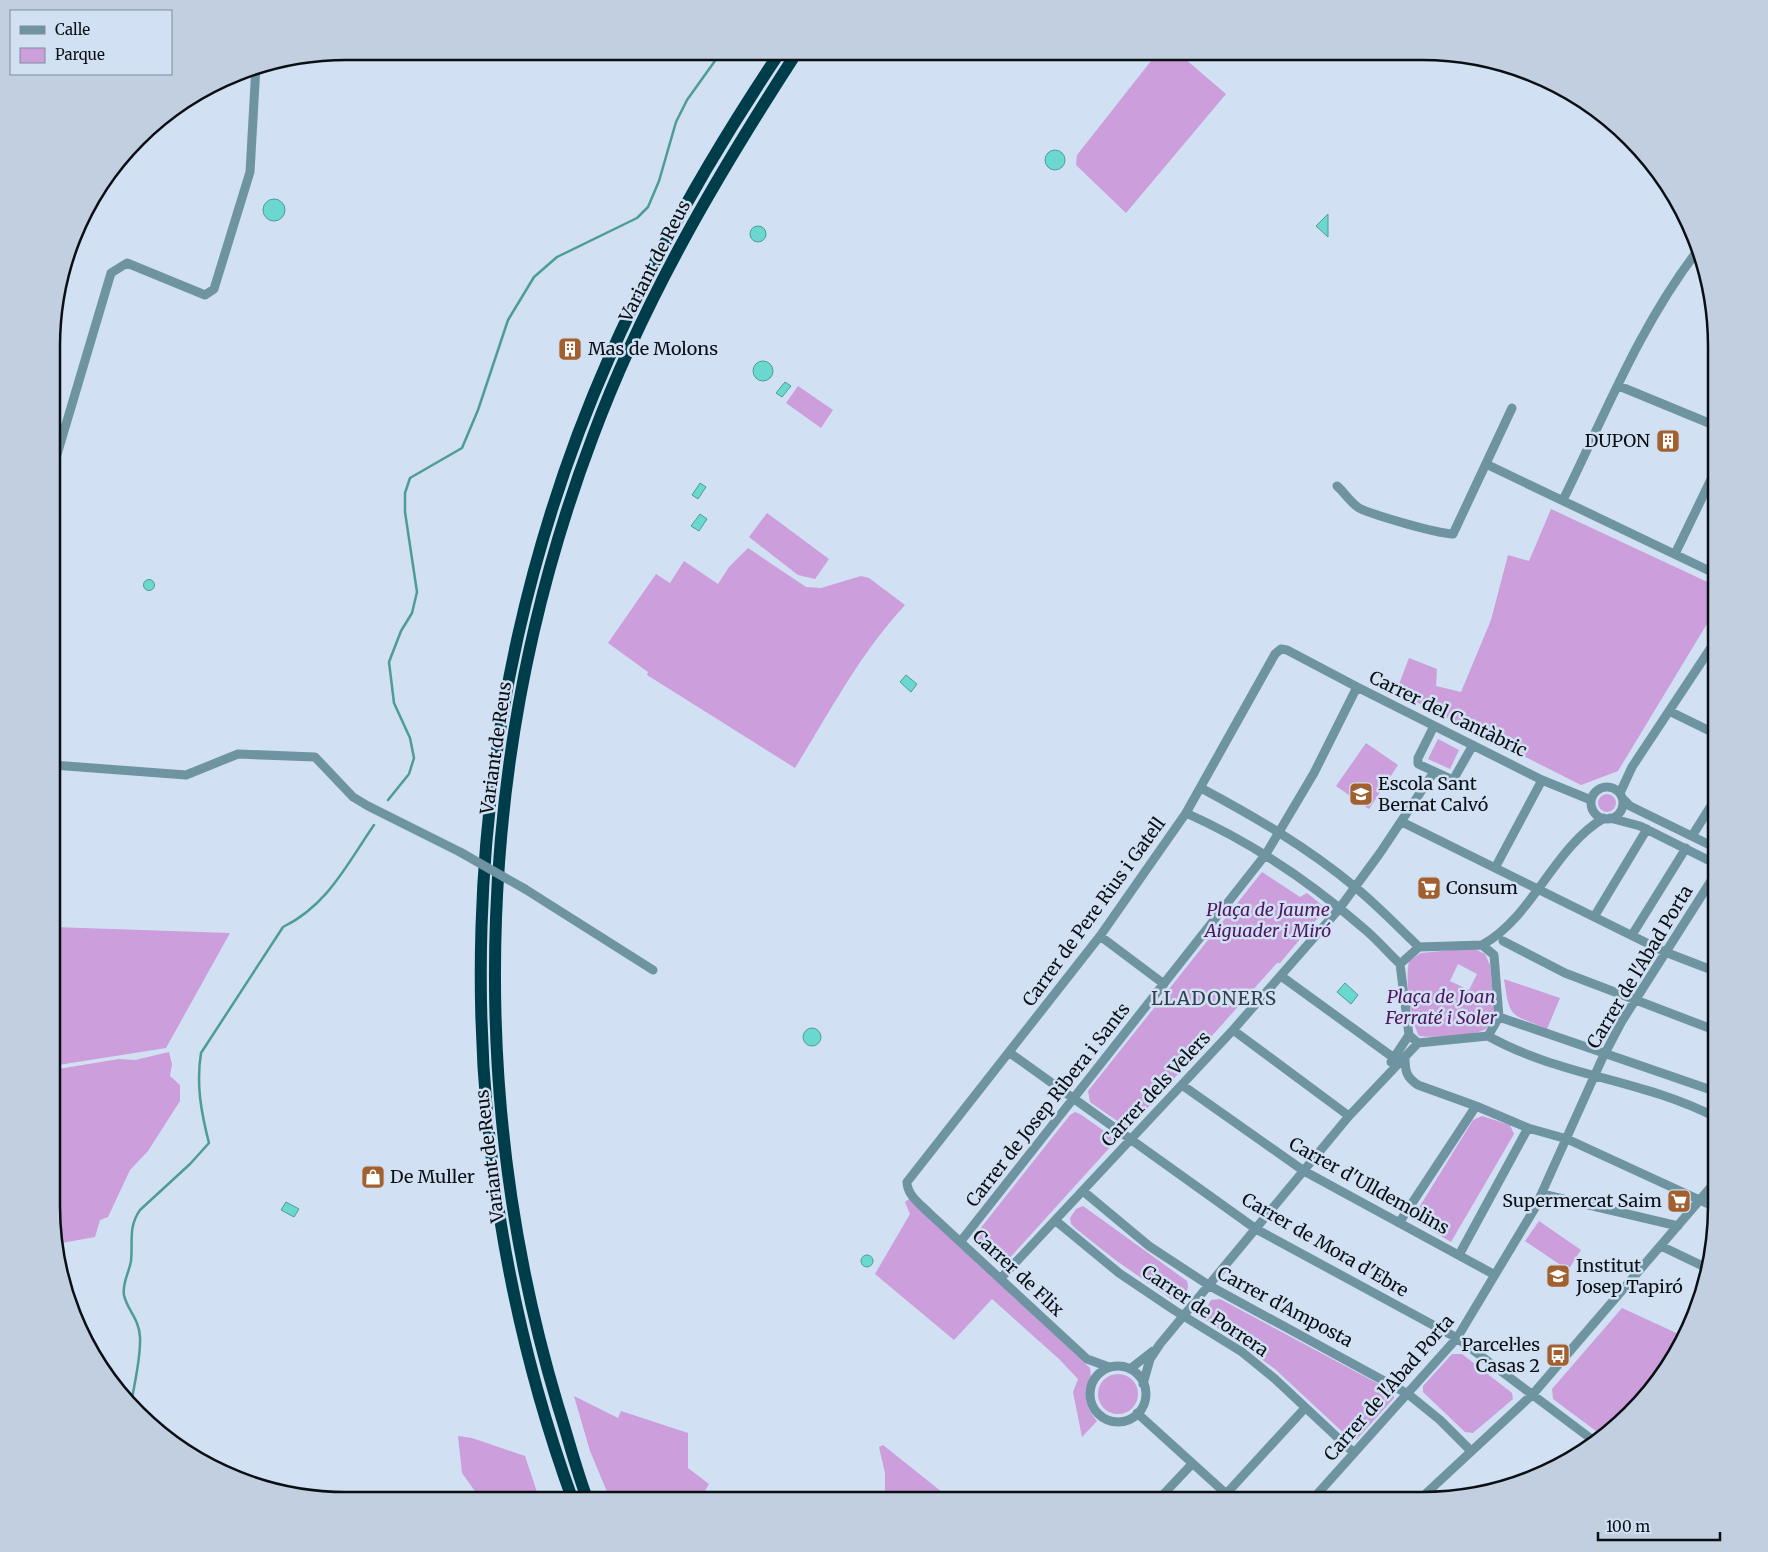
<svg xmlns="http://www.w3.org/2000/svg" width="1768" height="1552" viewBox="0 0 1768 1552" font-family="Merriweather,serif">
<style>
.green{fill:#cc9edb;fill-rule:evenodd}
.water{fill:#6bd8cf;stroke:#4e9c97}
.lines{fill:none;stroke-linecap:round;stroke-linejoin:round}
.stream{stroke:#4e9c97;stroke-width:2.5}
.minor{stroke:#6f94a1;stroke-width:9}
.highway{stroke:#003d4b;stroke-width:12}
.minor-bridge{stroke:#6f94a1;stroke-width:9}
.labels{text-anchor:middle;stroke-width:5;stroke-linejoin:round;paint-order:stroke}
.street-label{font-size:18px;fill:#0a0f14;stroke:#d1e0f2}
.poi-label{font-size:18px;fill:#0a0f14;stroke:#d1e0f2;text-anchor:start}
.park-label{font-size:18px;font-style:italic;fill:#501560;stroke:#d1e0f2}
.neighbourhood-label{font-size:19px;letter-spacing:1px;fill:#323e4c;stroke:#d1e0f2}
.rim{fill:none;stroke:#0a0f14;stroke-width:2.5}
</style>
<rect width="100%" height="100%" fill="#d1e0f2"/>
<!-- green -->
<path class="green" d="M1158 52H1177L1226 94 1126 213 1076 165 1077 155Z
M798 386 833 410 821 428 786 403Z
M1551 509 1716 586V609L1618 771 1581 785 1396 692 1409 658 1437 669 1436 686 1461 692 1491 620 1508 555 1529 561Z
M767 513 829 559 815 579 798 575 749 537Z
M748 548 806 587 821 588 861 576 869 578 905 605C859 655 831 710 795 768L647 675 648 672 608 643 656 574 670 583 684 561 718 584 729 567Z
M1438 739 1459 750 1450 769 1428 759Z
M1366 743 1398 765 1369 809 1336 786Z
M1598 803a9 9 0 1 1 18 0a9 9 0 1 1-18 0Z
M1262 872 1300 897 1307 893 1322 905V913L1280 963H1277L1135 1122 1128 1126 1123 1125 1090 1102 1088 1091Z
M53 927 230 933 166 1048 52 1066Z
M1473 948 1485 954 1490 965 1495 1018C1492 1021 1490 1026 1487 1028 1476 1037 1433 1038 1419 1036 1410 1019 1405 980 1409 961L1421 953ZM1458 964 1477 974 1469 990 1450 981Z
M1504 979 1560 998 1547 1029C1510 1013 1510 1020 1504 979Z
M169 1052 172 1064 170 1076 180 1085V1101L148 1151 130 1170 108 1217 100 1220 95 1237 56 1244 52 1225V1070L119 1059 135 1060Z
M1075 1112 1080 1114 1110 1135 1113 1141 1112 1145 1007 1261 997 1263 977 1243 976 1234 1070 1115Z
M1482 1116 1510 1125 1514 1134 1451 1242 1412 1219 1473 1120Z
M909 1199 1090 1368C1094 1391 1075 1393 1097 1421L1082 1437 1073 1392 1078 1379 1059 1359 992 1299 954 1340 875 1274 910 1214 905 1202Z
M1083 1206 1187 1281C1190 1290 1185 1295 1178 1300L1171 1299 1114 1259 1075 1228 1071 1224 1070 1218 1076 1209Z
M1539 1221 1581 1250 1568 1270 1525 1241Z
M1220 1299 1390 1390 1394 1392V1398L1357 1439 1349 1438 1275 1369 1205 1319 1204 1312 1211 1300Z
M1622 1308 1685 1337 1635 1403 1621 1410 1601 1430 1596 1431 1553 1399 1552 1389Z
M1452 1354H1462L1512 1393 1513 1399 1473 1433 1465 1432 1423 1392V1386Z
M1098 1394a20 20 0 1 1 40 0a20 20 0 1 1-40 0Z
M574 1396 618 1418 621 1411 688 1433V1468L709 1484 699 1501 610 1499 590 1451Z
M458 1436 472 1438 525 1456 540 1501H482L462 1473Z
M883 1445 952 1500H885V1473L879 1447Z"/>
<!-- water -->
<path class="water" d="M1045 160a10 10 0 1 1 20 0a10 10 0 1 1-20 0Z
M263 210a11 11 0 1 1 22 0a11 11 0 1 1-22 0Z
M1328 214V237L1316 226Z
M750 234a8 8 0 1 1 16 0a8 8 0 1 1-16 0Z
M753 371a10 10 0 1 1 20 0a10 10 0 1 1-20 0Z
M785 382 791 386 782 397 776 393Z
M700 483 706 487 698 499 692 495Z
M700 514 707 519 699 531 691 526Z
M143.5 585a5.5 5.5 0 1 1 11 0a5.5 5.5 0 1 1-11 0Z
M906 675 917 684 911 692 900 682Z
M1345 983 1358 995 1351 1004 1337 992Z
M803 1037a9 9 0 1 1 18 0a9 9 0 1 1-18 0Z
M286 1202 299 1209 294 1217 281 1210Z
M861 1261a6 6 0 1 1 12 0a6 6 0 1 1-12 0Z"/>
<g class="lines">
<!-- stream -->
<path class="stream" d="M388 800 409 774 414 758 410 738 394 703 389 662 401 631 412 613 417 592 405 512V493L410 478 462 448 478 410 508 320 534 277 557 257 637 218 648 207 659 181 676 122 687 100 722 51
M131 1405C134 1384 141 1359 140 1337 139 1318 127 1310 124 1295 122 1283 129 1273 131 1261 133 1242 128 1227 140 1210L190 1164 209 1143C201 1112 196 1084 201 1053L283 927C328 905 347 864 374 825"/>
<!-- minor -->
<path class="minor" d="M1619 386 1716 426
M1486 464 1716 574
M53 468 111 273 127 263 205 295 214 289 250 172 256 66
M1337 486C1344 492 1351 503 1359 508 1376 516 1435 533 1453 534L1512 408
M1563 500C1605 415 1640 325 1698 250
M1675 554 1716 469
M1669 711 1716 734
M1434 726 1418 758V764L1453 780 1473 745
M53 765 186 775 238 754 315 757 353 797 368 806 460 852
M1591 803a16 16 0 1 1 32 0a16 16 0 1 1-32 0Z
M1201 788C1255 817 1307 847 1355 887 1377 905 1398 927 1419 947
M1620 793 1632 767 1716 640
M1623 799 1630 806 1716 848
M1186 813C1249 841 1309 881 1362 927 1376 938 1387 952 1400 964
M1610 818 1640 826 1716 864
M1402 822 1665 952 1717 972
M1692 836 1716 798
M1495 868 1542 780
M525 889 653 970
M1594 917 1647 829
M1632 935 1686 848
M1100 936 1164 984
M1503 941 1565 973 1717 1031
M1482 945 1494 955 1499 1017 1488 1036 1418 1043 1409 1035 1400 964 1419 947Z
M1482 945C1534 916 1553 848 1604 818
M1281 976 1394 1058
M1499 1017 1717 1092
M1233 1030 1349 1116
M1488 1036C1561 1077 1643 1079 1717 1118
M1010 1053 1256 1229 1457 1338 1594 1441
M1405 1057C1405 1071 1406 1077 1418 1085L1476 1106 1528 1128 1567 1139 1717 1208
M1391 1062 1409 1035
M1182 1085 1304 1171 1495 1275
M1083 1191 1149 1246 1210 1286 1408 1394 1440 1420 1471 1451
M1542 1194 1678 1226
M1056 1221 1119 1273 1174 1310 1242 1352 1275 1379 1354 1453
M1399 1223 1476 1106
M961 1241 1266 854 1314 773 1357 687
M1661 1246 1709 1269
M1459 1255 1528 1128
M1001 1278 1233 1030 1339 909 1380 853 1434 772
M1090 1394a28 28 0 1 1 56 0a28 28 0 1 1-56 0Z
M1109 1367 1087 1359 929 1213C920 1204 907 1195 907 1182L1100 936 1186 813 1275 654 1281 649 1287 650 1359 688 1542 780 1591 800
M1130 1369 1153 1351
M1143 1384 1150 1359 1160 1344 1349 1116 1418 1043
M1137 1413 1233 1500
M1605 1434 1618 1420 1625 1416
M1226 1494 1305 1408
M1158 1500 1192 1464
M1312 1500 1457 1338 1535 1208 1602 1059 1622 1021 1716 873
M1419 1500 1533 1394 1717 1180"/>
<!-- highway -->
<path class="highway" d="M573 1501C439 1133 451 717 609 358 656 251 715 149 780 52
M588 1501C576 1470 568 1437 558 1406 463 1089 476 745 593 436 644 299 718 174 797 52"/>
<!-- minor-bridge -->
<path class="minor-bridge" d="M460 852 525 889"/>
</g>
<!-- icons -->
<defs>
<g id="building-square" transform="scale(1.25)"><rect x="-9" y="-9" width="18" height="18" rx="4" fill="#a3602f" stroke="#d1e0f2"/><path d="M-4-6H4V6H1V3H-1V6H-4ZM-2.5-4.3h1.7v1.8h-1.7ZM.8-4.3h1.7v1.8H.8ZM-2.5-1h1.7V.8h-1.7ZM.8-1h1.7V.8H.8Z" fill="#fff"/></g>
<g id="school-square" transform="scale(1.25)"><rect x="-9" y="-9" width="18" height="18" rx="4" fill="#a3602f" stroke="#d1e0f2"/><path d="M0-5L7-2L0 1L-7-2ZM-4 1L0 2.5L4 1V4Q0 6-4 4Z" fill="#fff"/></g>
<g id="supermarket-square" transform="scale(1.25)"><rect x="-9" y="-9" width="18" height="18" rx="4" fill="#a3602f" stroke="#d1e0f2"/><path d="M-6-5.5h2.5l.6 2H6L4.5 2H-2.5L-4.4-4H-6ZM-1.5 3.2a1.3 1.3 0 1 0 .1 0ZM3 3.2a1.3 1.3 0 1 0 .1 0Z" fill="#fff"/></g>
<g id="shop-square" transform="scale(1.25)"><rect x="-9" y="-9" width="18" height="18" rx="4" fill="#a3602f" stroke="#d1e0f2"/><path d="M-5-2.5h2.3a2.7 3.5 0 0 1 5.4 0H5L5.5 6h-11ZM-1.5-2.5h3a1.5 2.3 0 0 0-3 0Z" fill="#fff"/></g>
<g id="bus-square" transform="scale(1.25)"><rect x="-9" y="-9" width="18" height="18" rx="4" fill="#a3602f" stroke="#d1e0f2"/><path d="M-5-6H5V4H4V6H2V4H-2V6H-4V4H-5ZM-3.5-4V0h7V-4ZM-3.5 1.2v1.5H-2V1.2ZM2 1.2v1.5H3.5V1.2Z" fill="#fff"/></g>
</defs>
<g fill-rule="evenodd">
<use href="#building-square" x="570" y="349"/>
<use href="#building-square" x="1668" y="441"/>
<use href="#school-square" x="1361" y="794"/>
<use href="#supermarket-square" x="1429" y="888"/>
<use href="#shop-square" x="373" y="1177"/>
<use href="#supermarket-square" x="1679" y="1201"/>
<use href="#school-square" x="1558" y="1276"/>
<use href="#bus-square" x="1558" y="1355"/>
</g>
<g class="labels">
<!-- street labels -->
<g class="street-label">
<text transform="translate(655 261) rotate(-63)" y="6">Variant de Reus</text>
<text transform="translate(1448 714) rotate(26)" y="6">Carrer del Cantàbric</text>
<text transform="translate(496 748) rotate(-82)" y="6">Variant de Reus</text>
<text transform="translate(1094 912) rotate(-54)" y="6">Carrer de Pere Rius i Gatell</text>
<text transform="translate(1640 967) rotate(-59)" y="6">Carrer de l'Abad Porta</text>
<text transform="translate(1156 1089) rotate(-47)" y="6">Carrer dels Velers</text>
<text transform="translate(1048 1105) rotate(-52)" y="6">Carrer de Josep Ribera i Sants</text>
<text transform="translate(490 1156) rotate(-97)" y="6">Variant de Reus</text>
<text transform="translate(1369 1186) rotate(29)" y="6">Carrer d'Ulldemolins</text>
<text transform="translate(1325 1245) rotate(30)" y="6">Carrer de Mora d'Ebre</text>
<text transform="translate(1018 1273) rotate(43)" y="6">Carrer de Flix</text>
<text transform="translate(1285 1307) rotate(28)" y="6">Carrer d'Amposta</text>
<text transform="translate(1205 1311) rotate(34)" y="6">Carrer de Porrera</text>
<text transform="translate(1389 1388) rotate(-49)" y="6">Carrer de l'Abad Porta</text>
</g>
<!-- poi labels -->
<g class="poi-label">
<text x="588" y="355">Mas de Molons</text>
<text x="1650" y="447" text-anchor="end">DUPON</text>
<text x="1378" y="790">Escola Sant<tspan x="1378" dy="21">Bernat Calvó</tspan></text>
<text x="1446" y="894">Consum</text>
<text x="390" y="1183">De Muller</text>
<text x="1662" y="1207" text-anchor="end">Supermercat Saim</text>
<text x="1576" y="1272">Institut<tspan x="1576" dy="21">Josep Tapiró</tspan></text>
<text x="1540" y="1351" text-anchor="end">Parcel·les<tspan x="1540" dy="21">Casas 2</tspan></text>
</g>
<!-- park labels -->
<g class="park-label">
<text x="1268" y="916">Plaça de Jaume<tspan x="1268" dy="21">Aiguader i Miró</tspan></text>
<text x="1441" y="1003">Plaça de Joan<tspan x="1441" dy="21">Ferraté i Soler</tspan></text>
</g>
<!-- neighbourhood labels -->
<g class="neighbourhood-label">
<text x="1214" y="1005">LLADONERS</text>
</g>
</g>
<!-- crop -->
<path d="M0 0H1768V1552H0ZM346 60H1422A286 286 0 0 1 1708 346V1206A286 286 0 0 1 1422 1492H346A286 286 0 0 1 60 1206V346A286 286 0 0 1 346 60Z" fill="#c1cfe0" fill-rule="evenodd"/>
<path class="rim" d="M346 60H1422A286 286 0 0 1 1708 346V1206A286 286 0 0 1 1422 1492H346A286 286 0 0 1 60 1206V346A286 286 0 0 1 346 60Z"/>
<!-- legend -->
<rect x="10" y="10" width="162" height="65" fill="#d1e0f2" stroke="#818c99"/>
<rect x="20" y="26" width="25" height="8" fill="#6f94a1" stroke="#818c99"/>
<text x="55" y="35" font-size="15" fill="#0a0f14">Calle</text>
<rect x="20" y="48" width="25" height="15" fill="#cc9edb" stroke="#818c99"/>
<text x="55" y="60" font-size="15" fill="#0a0f14">Parque</text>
<!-- scale -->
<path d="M1598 1532v8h122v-8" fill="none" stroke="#0a0f14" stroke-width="2.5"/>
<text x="1606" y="1532" font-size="15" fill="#0a0f14" stroke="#d1e0f2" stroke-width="4" paint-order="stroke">100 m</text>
</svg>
